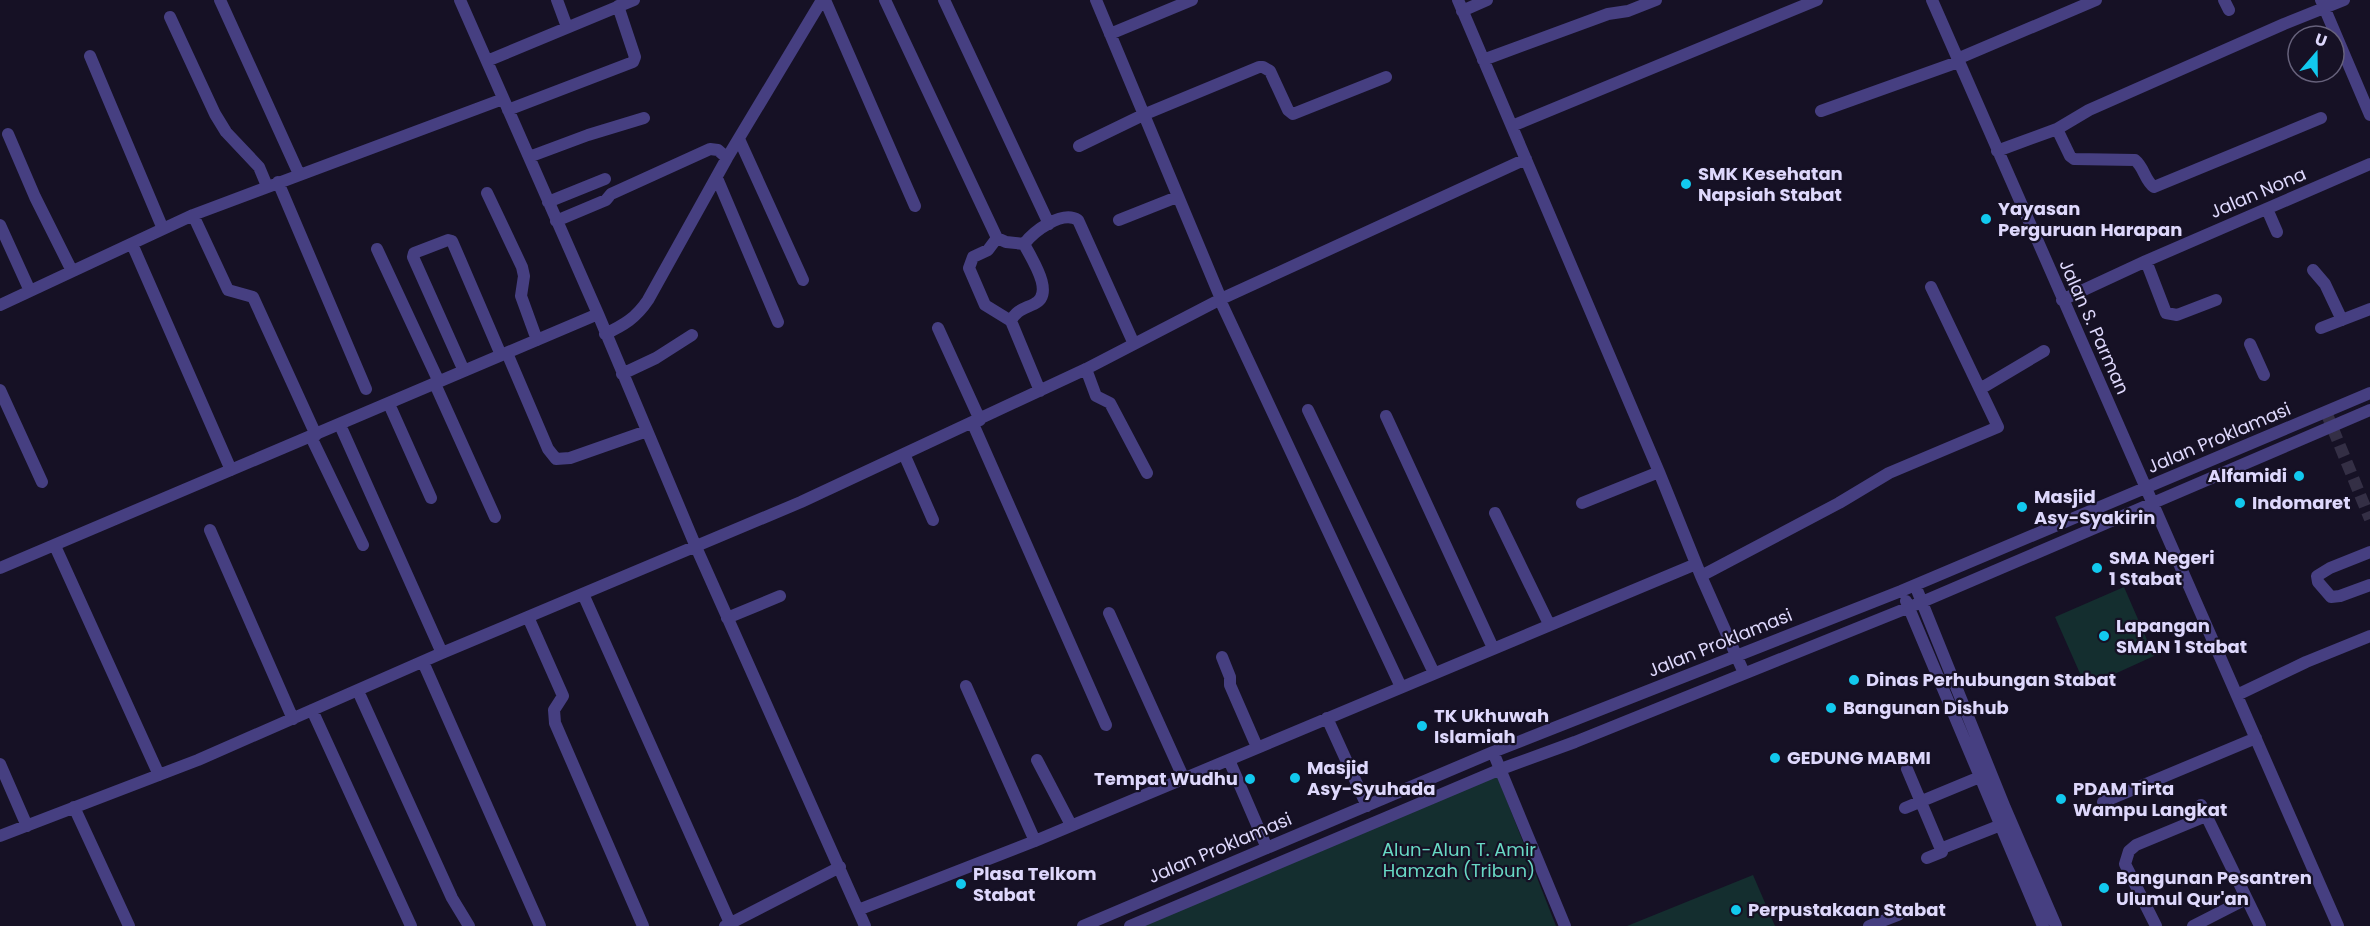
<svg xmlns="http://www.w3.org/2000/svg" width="2370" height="926" viewBox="0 0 2370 926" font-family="Poppins,sans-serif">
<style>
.green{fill:#142e2f}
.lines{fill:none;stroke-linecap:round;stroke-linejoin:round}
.minor-tunnel{stroke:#342f45;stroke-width:12;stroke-dasharray:12 6;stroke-linecap:butt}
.minor{stroke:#463f81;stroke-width:12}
.poi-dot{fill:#12c9ee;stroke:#161125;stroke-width:2}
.labels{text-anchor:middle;stroke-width:4.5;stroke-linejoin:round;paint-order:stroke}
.poi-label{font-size:18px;font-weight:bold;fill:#ded8fc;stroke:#161125;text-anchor:start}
.street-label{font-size:18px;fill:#ded8fc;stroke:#161125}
.park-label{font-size:18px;fill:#68d8c4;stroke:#161125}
</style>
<rect width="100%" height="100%" fill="#161125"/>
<!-- green -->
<path class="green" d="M2124 587 2154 656 2086 687 2055 617Z
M1496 773 1556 926H1139Z
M1753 875 1775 926H1627Z"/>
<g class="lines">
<!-- minor-tunnel -->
<path class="minor-tunnel" d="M2326 412 2370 519"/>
<!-- minor -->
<path class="minor" d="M220 0 299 174
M460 0 598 314 696 547 865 926
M557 0 567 27
M825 0 915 206
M885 0 997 238
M944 0 1049 224
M1096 0 1221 299
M1458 0 1659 472 1701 576 1744 673
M1932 0 2338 926
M2224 0 2229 10
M2321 0 2370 115
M1462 11 1487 0
M170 17 215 114 226 132 259 167 267 186
M1110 34 1192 0
M90 56 163 229
M1957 59 2096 0
M1483 60 1608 14 1628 11 1656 0
M487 61 634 0
M508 110 633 62 635 57 618 6
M1821 111 1958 62
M1512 126 1817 0
M2057 129 2070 156 2074 159 2135 160C2144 167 2145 181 2154 187L2321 118
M8 134 35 197 72 271
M739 139 803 280
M1079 146 1143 115 1259 67H1263L1270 71 1288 110 1293 114 1386 77
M1997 151 2057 129 2089 110 2284 24 2344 0
M529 157 588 135 644 118
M717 178 778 322
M278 182 366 389
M487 193 522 267 524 276 521 296 537 340
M548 202 605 179
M2267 209 2277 232
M193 215 228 290 253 297 316 435
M1119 220 1177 197
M556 221 606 200 611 194 710 149 718 150 727 158
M0 225 30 291
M132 244 231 470
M377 249 439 382
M2146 261 2166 313 2177 315 2216 300
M2313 270 2325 284 2342 320
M1220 300 1401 687
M2062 300 2146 261 2370 164
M0 305 193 215 503 99
M1011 321C1016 310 1024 309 1034 304 1056 294 1031 258 1024 244
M938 328 980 420
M2321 328 2370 309
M605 334C624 325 636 318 648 300L727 158 822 0
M2250 344 2264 375
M507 353 548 449 556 459 570 458 647 431
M1086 369 1096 396 1110 403 1147 473
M464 371 413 257 414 253 448 240 452 241 501 355
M622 374 656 358 692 335
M435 384 495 517
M1980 389 2044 351
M0 390 42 482
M1040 391 1011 321 985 305 969 268 973 257 988 250 997 238 1006 242 1024 244C1034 231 1062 210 1078 220L1134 344
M389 404 431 498
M1308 410 1434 673
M1386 416 1493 648
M973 424 1106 725
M340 425 442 653
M311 437 363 545
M904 454 933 520
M1582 503 1659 472
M1495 513 1549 624
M210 530 293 719
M55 546 159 775
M2370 552 2330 568 2317 576 2318 582 2331 597 2340 596 2370 585
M0 568 598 314
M1701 576 1839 503 1889 473 1998 427 1931 287
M1915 585 2005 808 2056 926
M583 594 730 923
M1906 601 2043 926
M1109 613 1184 779
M528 617 563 696 554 710 555 723 643 926
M727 618 780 596
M1222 657 1230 677V685L1257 747
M423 662 540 926
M966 686 1035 841
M358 691 452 898 469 926
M2237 695 2306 662 2370 636
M312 710 411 926
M1327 718 1367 806
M1493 752 1565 926
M1037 760 1071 825
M1229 760 1267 848
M0 764 27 826
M1907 769 1942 852 1927 858
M2103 802 2256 738
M2201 805 2260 926
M74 807 129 926
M1905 808 1987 774
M0 836 198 760 442 653 801 502 1086 369 1221 299 1526 159
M1940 849 2001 825
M858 910 1035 841 1696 564
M725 926 840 867
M1083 926 1493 752 1901 591 2370 393
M1130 926 1501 769 1575 742 1922 602 2370 410
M1869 926 1898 915
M2156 926 2125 864 2129 851 2136 845 2206 816
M2193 926 2246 899"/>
</g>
<!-- markers -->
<g class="poi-dot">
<circle cx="1686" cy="184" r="6"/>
<circle cx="1986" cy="219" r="6"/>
<circle cx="2299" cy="476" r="6"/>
<circle cx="2240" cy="503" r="6"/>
<circle cx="2022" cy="507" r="6"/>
<circle cx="2097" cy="568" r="6"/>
<circle cx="2104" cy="636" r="6"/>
<circle cx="1854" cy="680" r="6"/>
<circle cx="1831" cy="708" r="6"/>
<circle cx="1422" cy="726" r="6"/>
<circle cx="1775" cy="758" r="6"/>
<circle cx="1295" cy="778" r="6"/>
<circle cx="1250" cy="779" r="6"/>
<circle cx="2061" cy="799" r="6"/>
<circle cx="961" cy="884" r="6"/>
<circle cx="2104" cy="888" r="6"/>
<circle cx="1736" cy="910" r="6"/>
</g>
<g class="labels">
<!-- poi labels -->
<g class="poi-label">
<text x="1698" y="180">SMK Kesehatan<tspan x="1698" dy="21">Napsiah Stabat</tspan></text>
<text x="1998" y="215">Yayasan<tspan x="1998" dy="21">Perguruan Harapan</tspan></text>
<text x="2287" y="482" text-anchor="end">Alfamidi</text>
<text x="2034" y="503">Masjid<tspan x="2034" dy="21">Asy-Syakirin</tspan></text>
<text x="2252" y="509">Indomaret</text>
<text x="2109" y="564">SMA Negeri<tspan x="2109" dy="21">1 Stabat</tspan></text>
<text x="2116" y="632">Lapangan<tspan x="2116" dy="21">SMAN 1 Stabat</tspan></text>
<text x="1866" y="686">Dinas Perhubungan Stabat</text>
<text x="1843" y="714">Bangunan Dishub</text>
<text x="1434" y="722">TK Ukhuwah<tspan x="1434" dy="21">Islamiah</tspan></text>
<text x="1787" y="764">GEDUNG MABMI</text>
<text x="1307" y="774">Masjid<tspan x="1307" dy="21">Asy-Syuhada</tspan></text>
<text x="1238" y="785" text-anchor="end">Tempat Wudhu</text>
<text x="2073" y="795">PDAM Tirta<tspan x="2073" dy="21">Wampu Langkat</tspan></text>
<text x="973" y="880">Plasa Telkom<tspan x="973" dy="21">Stabat</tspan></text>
<text x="2116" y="884">Bangunan Pesantren<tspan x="2116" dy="21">Ulumul Qur'an</tspan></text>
<text x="1748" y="916">Perpustakaan Stabat</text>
</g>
<!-- street labels -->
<g class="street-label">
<text transform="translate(2258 193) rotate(-23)" y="6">Jalan Nona</text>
<text transform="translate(2094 327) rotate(66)" y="6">Jalan S. Parman</text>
<text transform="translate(2219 438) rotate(-23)" y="6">Jalan Proklamasi</text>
<text transform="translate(1720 643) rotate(-22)" y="6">Jalan Proklamasi</text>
<text transform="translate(1220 848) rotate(-23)" y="6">Jalan Proklamasi</text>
</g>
<!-- park labels -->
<g class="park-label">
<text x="1459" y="856">Alun-Alun T. Amir<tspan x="1459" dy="21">Hamzah (Tribun)</tspan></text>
</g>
</g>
<!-- north arrow -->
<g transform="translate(2316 54) rotate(20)"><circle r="28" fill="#161125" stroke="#66617b" stroke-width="1.5"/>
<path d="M0-4.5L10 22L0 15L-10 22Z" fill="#12c9ee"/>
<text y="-9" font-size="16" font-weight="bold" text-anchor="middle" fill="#ded8fc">U</text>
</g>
</svg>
